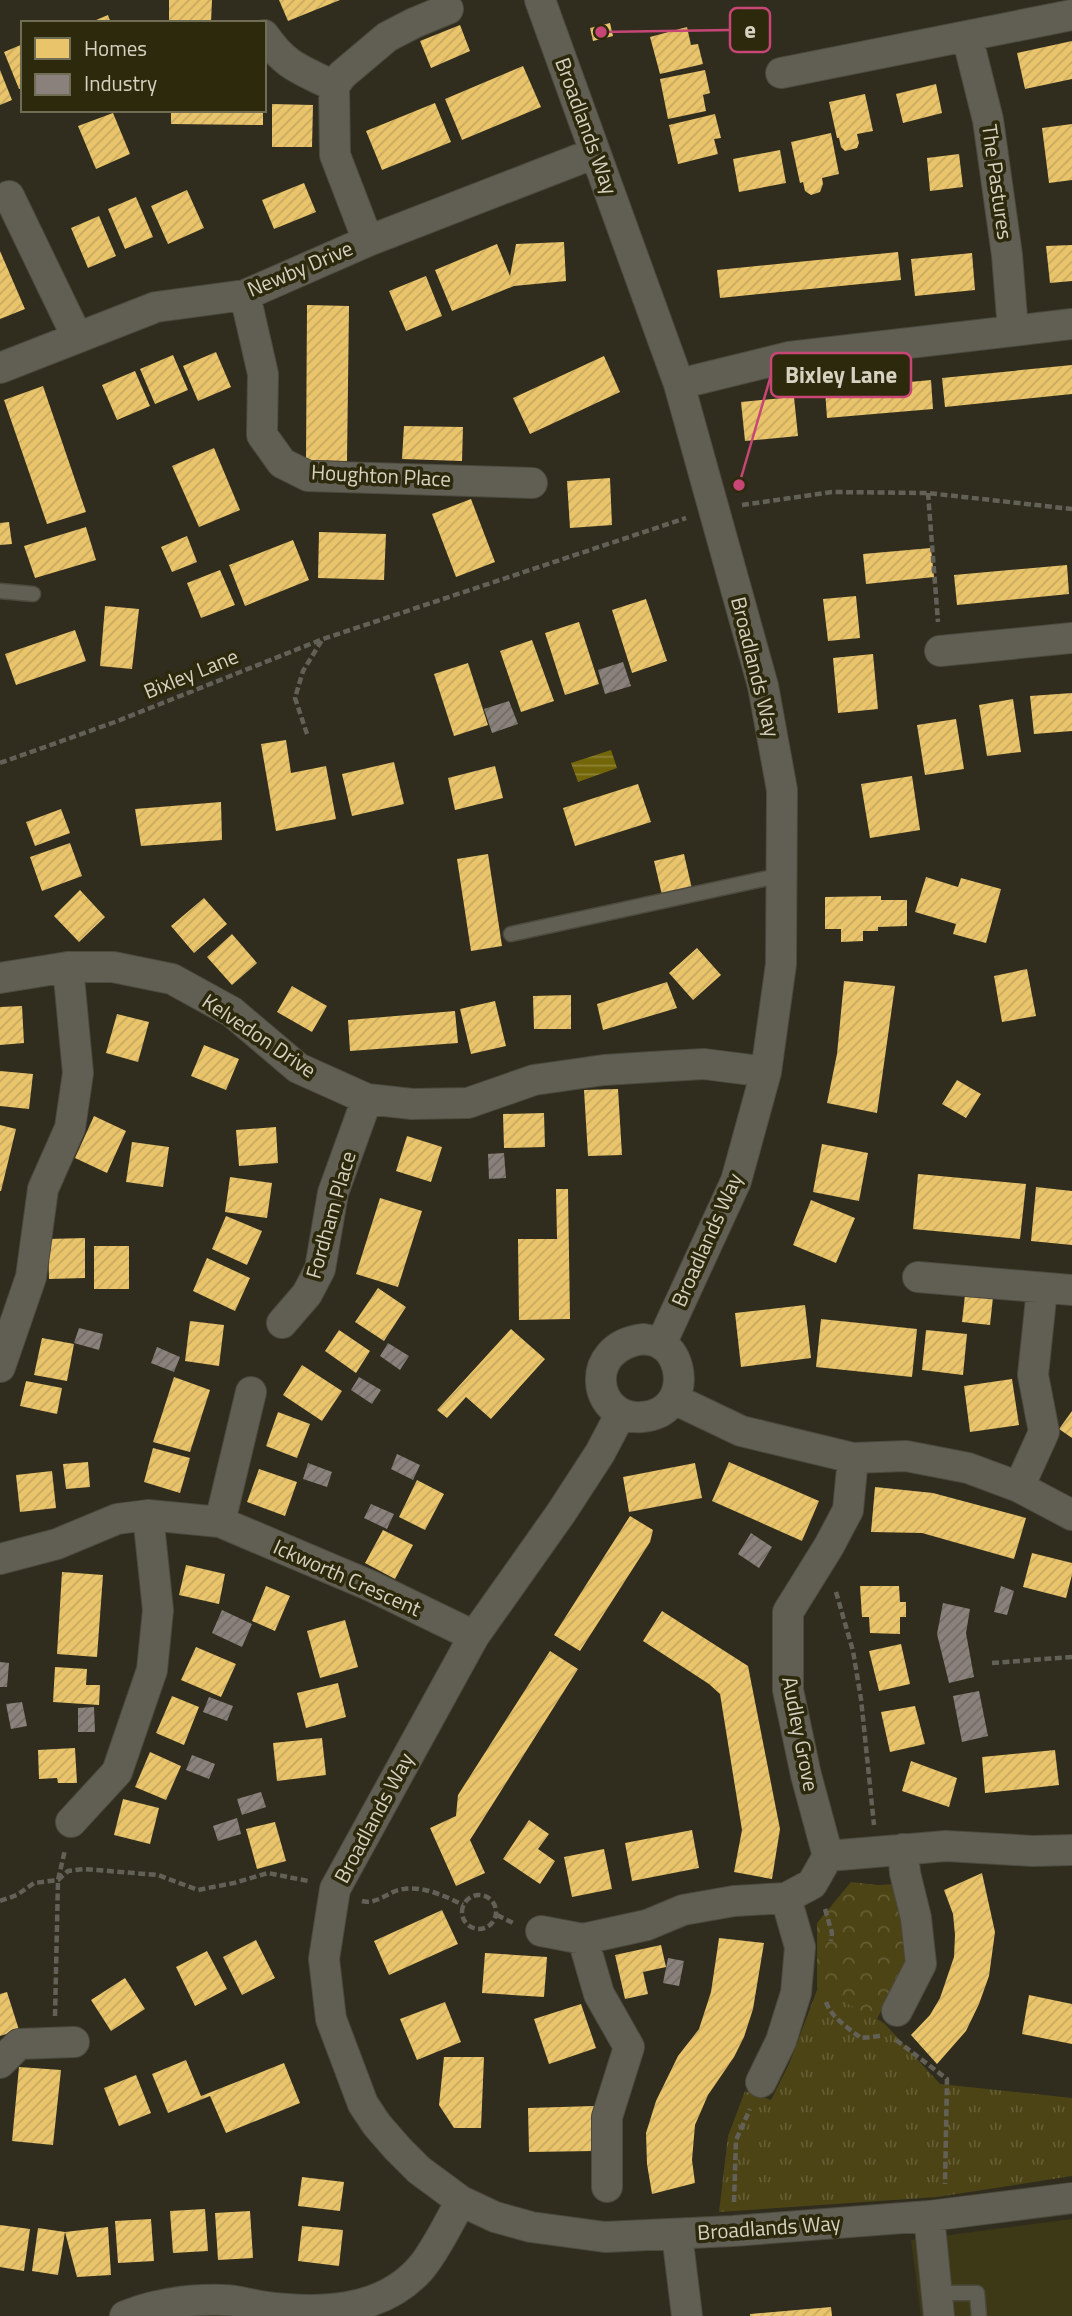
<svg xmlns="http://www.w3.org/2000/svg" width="1072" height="2316" viewBox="0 0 1072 2316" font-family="'Titillium Web',sans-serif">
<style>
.built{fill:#3d3816}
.grass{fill:url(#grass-tufts)}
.forest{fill:url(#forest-crowns)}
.water{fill:url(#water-rules)}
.homes{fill:url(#homes-hatch)}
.industry{fill:url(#industry-hatch)}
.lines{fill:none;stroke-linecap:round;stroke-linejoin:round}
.service-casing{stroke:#4c4a3d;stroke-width:17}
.minor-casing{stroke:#4c4a3d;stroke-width:32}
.path{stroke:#636157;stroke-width:4.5;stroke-dasharray:7 3.5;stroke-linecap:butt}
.service{stroke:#615f54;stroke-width:14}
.minor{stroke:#615f54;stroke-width:30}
.labels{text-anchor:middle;stroke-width:7;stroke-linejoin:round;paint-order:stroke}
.street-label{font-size:21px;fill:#d5d2c2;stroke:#2d290c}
.leader{fill:none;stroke:#c74675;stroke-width:2.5}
.callout-dot{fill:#c74675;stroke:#2d290c;stroke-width:2.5}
.callout{fill:#2d290c;stroke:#c74675;stroke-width:2.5}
.callout-label{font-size:23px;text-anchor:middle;font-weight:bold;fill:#d5d2c2}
</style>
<defs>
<pattern id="grass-tufts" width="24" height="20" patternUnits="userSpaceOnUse" patternTransform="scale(1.75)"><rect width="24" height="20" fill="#4c4415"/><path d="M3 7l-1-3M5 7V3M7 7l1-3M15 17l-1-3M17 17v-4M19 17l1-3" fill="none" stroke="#655e35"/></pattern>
<pattern id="forest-crowns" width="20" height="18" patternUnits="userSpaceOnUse" patternTransform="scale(1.75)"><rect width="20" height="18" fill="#4c4415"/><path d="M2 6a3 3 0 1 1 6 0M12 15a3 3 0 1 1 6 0" fill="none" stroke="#655e35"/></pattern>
<pattern id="water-rules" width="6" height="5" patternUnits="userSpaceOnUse" patternTransform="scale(1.75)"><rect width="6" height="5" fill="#736608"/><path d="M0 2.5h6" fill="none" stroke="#8c8236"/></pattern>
<pattern id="homes-hatch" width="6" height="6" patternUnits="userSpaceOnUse" patternTransform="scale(1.75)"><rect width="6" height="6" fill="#e9c46a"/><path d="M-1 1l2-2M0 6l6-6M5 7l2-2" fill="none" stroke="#c7a960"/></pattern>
<pattern id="industry-hatch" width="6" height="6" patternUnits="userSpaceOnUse" patternTransform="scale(1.75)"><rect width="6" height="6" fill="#8a817c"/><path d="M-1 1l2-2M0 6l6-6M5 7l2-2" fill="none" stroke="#706a65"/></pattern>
</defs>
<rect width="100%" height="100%" fill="#302d1e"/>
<!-- built -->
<path class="built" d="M1072 2219V2316H921L911 2240Z"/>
<!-- grass -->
<path class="grass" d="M819 1985 884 2023 940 2084 1072 2098V2176L937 2197 719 2212 728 2136 745 2091 771 2100 789 2064Z"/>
<!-- forest -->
<path class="forest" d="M851 1882 878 1885 896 1884 907 1960 877 2019 817 1988V1923Z"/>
<!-- water -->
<path class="water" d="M611 750 617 768 578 782 571 763Z"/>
<!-- homes -->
<path class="homes" d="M169 0H212L211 23H169Z
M279 0H340L288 21Z
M108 15 111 23H89Z
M610 23 613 36 593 41 590 28Z
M460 25 470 51 431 68 420 41Z
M687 27 691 45 698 44 703 64 660 74 650 37Z
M1072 41V79L1025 89 1017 53Z
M23 44V88L19 89 4 52Z
M523 66 541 107 462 140 445 99Z
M0 70 12 100 0 105Z
M705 70 710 93 703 95 706 111 668 119 660 79Z
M936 84 942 113 903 123 896 94Z
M865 94 873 131 857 134 859 143 857 148 845 151 841 147 839 138H837L829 102Z
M435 103 451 142 382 170 366 131Z
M272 104 313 105 312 147H272Z
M171 110H263V125L171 124Z
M113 113 130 154 96 169 78 126Z
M715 114 721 138 714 139 718 154 678 164 669 125Z
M1072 124V180L1049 183 1042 128Z
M831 133 839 174 822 178 823 184 820 192 811 195 805 191 803 182 800 183 791 142Z
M780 150 786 183 739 192 733 159Z
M959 154 963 187 930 191 927 158Z
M304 183 316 212 274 229 262 200Z
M187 190 204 228 168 244 151 206Z
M136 197 153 237 125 249 108 209Z
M99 216 116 256 88 268 71 228Z
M564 242 566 281 514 286 452 311 435 270 497 244 510 276 516 244Z
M1072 245V281L1050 283 1046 246Z
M0 251 25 309 0 319Z
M898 252 901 280 720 298 717 270Z
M972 253 975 290 915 296 911 259Z
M426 276 442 316 406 331 389 291Z
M307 305 349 306 347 461 306 460Z
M216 352 231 387 198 401 183 366Z
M173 355 188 390 155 404 140 369Z
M604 356 620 392 530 434 513 398Z
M1072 365V394L945 407 942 378Z
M135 371 150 406 117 420 102 385Z
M931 380 933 409 827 418 825 390Z
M43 386 86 512 47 524 4 400Z
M794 397 798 436 745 441 741 402Z
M404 426 463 427 462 461 402 459Z
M214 448 240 510 199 527 172 466Z
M610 478 612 525 570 528 567 481Z
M471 499 495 562 456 577 432 514Z
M9 522 12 544 0 545V523Z
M86 527 96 560 35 578 24 546Z
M319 532 386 534 384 580 318 578Z
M187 536 197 562 172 572 161 547Z
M293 540 309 580 245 606 229 565Z
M931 548 934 577 866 584 863 554Z
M1067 565 1069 594 957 605 954 575Z
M220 570 235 605 201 618 187 583Z
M856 596 860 638 828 641 823 599Z
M646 599 667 661 632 673 612 610Z
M105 606 139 609 132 669 100 666Z
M579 622 599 684 565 695 545 633Z
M75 630 86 661 16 685 5 654Z
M532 640 554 701 521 712 500 651Z
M873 654 878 709 838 713 833 658Z
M468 663 488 725 454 736 434 674Z
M1072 693V731L1034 734 1030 696Z
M1013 699 1021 752 987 756 979 705Z
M956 719 964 769 925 775 917 725Z
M286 740 291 773 326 766 336 819 276 831 261 744Z
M394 762 404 804 352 816 342 774Z
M495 766 503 798 455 810 448 778Z
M912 776 920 830 870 838 861 784Z
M638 784 651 822 575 846 563 808Z
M221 802 222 840 141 846 135 809Z
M61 809 70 833 35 846 26 822Z
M70 843 82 876 42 891 30 857Z
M488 854 502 946 471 951 457 859Z
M684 854 692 889 662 895 654 861Z
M926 877 958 887 961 878 1001 889 986 943 953 934 956 924 915 912Z
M80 890 105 917 79 942 54 916Z
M881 896V900H907V926L878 927V931H863V941L841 942V929H825V897Z
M204 898 227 924 194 953 171 926Z
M232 934 257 963 232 985 207 957Z
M697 948 721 975 693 1000 669 973Z
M1027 969 1036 1016 1002 1022 994 976Z
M844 981 895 986 877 1113 827 1103 837 1054Z
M667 982 677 1008 603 1030 597 1004Z
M292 986 327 1006 312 1032 277 1012Z
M571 995V1029H534L533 996Z
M495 1001 506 1046 471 1054 460 1009Z
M22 1006 24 1043 0 1045V1007Z
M455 1011 458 1043 350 1051 348 1020Z
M117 1014 149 1022 138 1062 106 1053Z
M204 1045 239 1059 226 1090 191 1076Z
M0 1071 33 1074 29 1109 0 1106Z
M957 1080 981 1094 966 1118 942 1104Z
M618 1089 622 1155 588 1156 584 1090Z
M544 1113 545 1147 504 1148 503 1114Z
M94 1116 126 1131 107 1173 75 1158Z
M0 1125 16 1129 1 1191H0Z
M276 1127 278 1163 239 1166 236 1130Z
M407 1136 442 1147 431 1182 396 1171Z
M132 1142 169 1147 163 1187 126 1182Z
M822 1144 868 1153 859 1201 813 1192Z
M918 1174 1026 1184 1020 1239 913 1229Z
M230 1177 272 1183 267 1218 225 1212Z
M1036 1187 1072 1191V1245L1031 1241Z
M556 1189H568L570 1319 519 1320 518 1239H557Z
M380 1198 422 1211 398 1287 356 1274Z
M811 1200 855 1218 836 1263 793 1245Z
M226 1216 262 1231 247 1265 212 1249Z
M85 1238V1278L49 1279 48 1239Z
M94 1246H129V1289H94Z
M207 1258 250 1278 235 1311 193 1291Z
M378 1288 406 1307 384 1341 355 1322Z
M965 1295 993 1297 990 1325 962 1322Z
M805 1305 811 1358 741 1367 735 1313Z
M821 1319 917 1329 912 1377 816 1367Z
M190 1321 224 1325 219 1366 185 1361Z
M511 1329 545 1359 491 1419 466 1397 447 1418 437 1410Z
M339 1330 370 1351 356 1373 325 1351Z
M926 1330 967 1334 963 1375 922 1370Z
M42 1338 74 1344 67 1381 34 1375Z
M302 1365 342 1391 322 1421 283 1395Z
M174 1377 210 1390 190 1452 153 1442Z
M1012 1379 1019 1425 970 1432 964 1386Z
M26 1381 62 1388 57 1414 20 1406Z
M1072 1411V1438L1059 1429Z
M278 1412 310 1424 297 1458 266 1446Z
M153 1448 190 1458 180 1493 144 1482Z
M88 1462 90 1487 66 1489 63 1464Z
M729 1462 819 1501 802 1541 712 1501Z
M695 1463 702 1498 629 1512 623 1477Z
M259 1469 297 1482 285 1516 247 1502Z
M52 1471 56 1508 20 1512 16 1475Z
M417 1480 444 1494 425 1530 399 1517Z
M875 1487 933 1493 1026 1518 1014 1559 922 1533 871 1532Z
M630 1516 653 1530 650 1542 580 1651 554 1635Z
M383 1530 413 1545 395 1579 365 1563Z
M1032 1553 1072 1563V1575L1066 1598 1023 1587Z
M186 1565 225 1574 219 1604 179 1595Z
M62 1572 103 1575 97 1657 57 1654Z
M266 1586 290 1596 275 1631 252 1621Z
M860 1586H899L900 1602H906V1617H900V1634L870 1633 869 1617H862Z
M662 1611 748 1666 780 1829 772 1879 734 1872 742 1830 720 1694 709 1684 643 1641Z
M345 1620 358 1667 320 1678 307 1631Z
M901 1644 910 1684 879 1691 869 1651Z
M196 1647 236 1664 221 1697 181 1680Z
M550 1651 578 1669 470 1840 485 1873 456 1886 430 1828 456 1816 458 1795Z
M55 1667 87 1669 86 1685H100L99 1705 53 1702Z
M338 1683 346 1717 306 1728 297 1693Z
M172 1696 199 1707 184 1745 156 1733Z
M915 1706 925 1744 890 1752 881 1712Z
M322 1738 326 1775 277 1781 273 1743Z
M75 1748 77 1783H58L57 1778 39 1779 38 1750Z
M1055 1750 1059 1785 985 1793 982 1757Z
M150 1752 181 1766 166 1800 135 1787Z
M911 1761 957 1778 949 1807 902 1791Z
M123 1799 159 1808 150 1844 114 1835Z
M529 1820 549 1834 538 1849 555 1861 540 1884 503 1859Z
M275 1822 286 1861 257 1869 246 1829Z
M692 1830 699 1868 632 1881 625 1843Z
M604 1849 612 1889 572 1897 564 1857Z
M982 1873 995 1932 989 1976 979 2004 966 2031 937 2064 911 2035 930 2015 940 1998 954 1957 955 1935 953 1914 944 1890Z
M442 1910 458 1944 389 1975 374 1941Z
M719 1938 764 1943 753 2009 744 2037 734 2057 708 2095 695 2125 692 2160 695 2183 652 2194 647 2164 646 2133 656 2101 678 2056 699 2029 711 1992Z
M256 1940 275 1978 242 1995 223 1957Z
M661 1945 666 1967 643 1972 648 1994 625 1999 615 1955Z
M207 1951 227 1989 195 2006 176 1967Z
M485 1953 547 1957 544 1997 482 1993Z
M125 1978 145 2009 111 2031 91 2000Z
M7 1992 19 2030 0 2036V1994Z
M1029 1995 1072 2004V2044L1022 2034Z
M445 2002 461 2042 417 2060 400 2019Z
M581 2004 596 2048 549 2064 534 2019Z
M444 2057H484L481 2128H454L439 2105Z
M186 2060 201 2096 284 2063 300 2103 226 2133 210 2096 168 2113 152 2074Z
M19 2067 61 2070 53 2145 12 2141Z
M136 2075 151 2113 119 2126 104 2088Z
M594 2106 595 2151 529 2152 528 2108Z
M302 2177 344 2182 340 2211 298 2206Z
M205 2209 208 2251 173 2253 170 2211Z
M250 2211 253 2258 218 2260 215 2213Z
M151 2219 154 2261 118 2263 115 2221Z
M0 2225 30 2229 24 2271 0 2267Z
M302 2226 343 2230 339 2266 298 2261Z
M108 2227 111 2275 77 2277 65 2232Z
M38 2228 65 2232 58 2275 32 2271Z
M831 2307 832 2316H750V2314Z"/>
<!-- industry -->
<path class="industry" d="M623 662 631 686 605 694 598 670Z
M509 701 518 724 492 733 484 709Z
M504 1153 506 1178 489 1179 488 1154Z
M79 1328 103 1334 99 1350 74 1343Z
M388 1343 409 1356 400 1370 380 1356Z
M157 1347 180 1357 174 1372 151 1363Z
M359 1377 381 1390 372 1404 351 1390Z
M397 1454 420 1465 413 1480 391 1469Z
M308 1463 332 1472 327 1487 303 1479Z
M371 1504 394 1514 387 1529 364 1518Z
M751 1533 772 1547 759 1568 738 1554Z
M1001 1586 1014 1591 1007 1615 994 1612Z
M943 1603 970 1609 966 1633 974 1677 949 1683 937 1634Z
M222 1610 252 1624 242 1647 212 1633Z
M0 1662 9 1663 7 1687H0Z
M979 1691 988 1736 962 1742 953 1696Z
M209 1697 233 1706 227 1721 203 1712Z
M22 1702 27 1726 11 1729 6 1704Z
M94 1707 95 1732H78V1708Z
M192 1755 215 1764 209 1779 186 1770Z
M261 1792 266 1807 242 1815 237 1799Z
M237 1818 241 1834 218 1841 213 1826Z
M668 1958 684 1961 679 1986 663 1983Z"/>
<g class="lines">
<!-- service casing -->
<g class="service-casing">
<path id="service" d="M0 591 33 594
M511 934 782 875
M937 2293H977L979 2316"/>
</g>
<!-- minor casing -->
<g class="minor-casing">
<path id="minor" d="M540 0 679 384 763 686 782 790 781 964 766 1072 736 1181 661 1344
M264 35C286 67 300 69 334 86
M967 36 988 120 1007 255 1013 330
M781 73 1072 15
M9 196 77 337
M368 241 335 155 334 86 342 75 387 37 414 23 448 9
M245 295 263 374 262 435 282 463 308 476 532 483
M0 368 156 307 245 295 368 241 595 153
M679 384 789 357 1072 324
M940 651 1072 638
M0 978 68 967H113L172 979 232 1012 298 1068 367 1099 412 1104 468 1103 534 1080 604 1070 668 1066 704 1064 766 1072
M918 1277 1072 1290
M282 1323 307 1294 320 1269 333 1193 367 1099
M644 1339C649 1340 655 1341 659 1343 679 1353 684 1382 673 1400 666 1411 655 1416 642 1417 593 1421 581 1346 644 1339Z
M0 1367 31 1277 43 1189 70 1128 78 1073 68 967
M674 1399 741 1431 853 1458 906 1456 968 1468 1019 1487 1072 1515
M620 1415 600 1453 561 1513 474 1636 335 1889 324 1959 331 2019 363 2104 377 2125 398 2149 419 2170 461 2201 495 2217 531 2227 605 2237 733 2231 929 2216 1072 2198
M853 1458 848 1510 829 1546 788 1612V1690L806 1775 828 1856 946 1846 1033 1851 1072 1850
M1019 1487 1044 1432 1033 1375 1042 1289
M220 1522 251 1392
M0 1559 57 1544 117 1519 148 1515 220 1522 371 1586 474 1636
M71 1822 117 1772 152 1670 158 1610 148 1515
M541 1931 583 1939 647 1925 683 1910 734 1901 786 1898 812 1884 828 1856
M583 1939 599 1994 629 2047 607 2117V2187
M897 2011 921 1964 916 1918 905 1873 903 1849
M0 2063 19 2044 74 2042
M761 2082 781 2041 796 1993 800 1947 786 1898
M929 2216 939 2316
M677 2234 687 2316
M125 2316C157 2303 190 2299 224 2300 236 2300 248 2304 260 2306 315 2314 380 2314 420 2269 435 2252 449 2222 461 2201"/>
</g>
<!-- path -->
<path class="path" d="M928 493 938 622
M742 505 832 492 928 493 1072 509
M307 734 295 698 303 671 322 640
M0 763 115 722 323 639 686 518
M836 1592 853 1651 861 1699 874 1825
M992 1663 1072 1657
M462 1912a17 17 0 1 1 34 0a17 17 0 1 1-34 0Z
M0 1901 17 1895 34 1883 58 1880 68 1871 84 1869 158 1875 198 1890 234 1883 268 1873 308 1881
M362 1901C373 1904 383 1897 393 1892 416 1882 443 1895 463 1905
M825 1909 832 1933 831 1941
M497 1915 513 1923
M826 2002C831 2017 848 2028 861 2038L881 2036
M55 2016 58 1880 65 1850
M896 2040 947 2079 945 2184
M734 2202 736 2140 750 2109"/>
<!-- service -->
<use href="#service" class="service"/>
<!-- minor -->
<use href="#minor" class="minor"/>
</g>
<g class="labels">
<!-- street labels -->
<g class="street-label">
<text transform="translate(586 126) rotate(70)" y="7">Broadlands Way</text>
<text transform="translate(997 182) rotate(82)" y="7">The Pastures</text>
<text transform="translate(300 269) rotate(-23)" y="7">Newby Drive</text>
<text transform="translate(381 476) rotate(3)" y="7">Houghton Place</text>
<text transform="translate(755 667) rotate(76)" y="7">Broadlands Way</text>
<text transform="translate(191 674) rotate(-22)" y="7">Bixley Lane</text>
<text transform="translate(259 1036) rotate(34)" y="7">Kelvedon Drive</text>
<text transform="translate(331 1215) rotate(-74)" y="7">Fordham Place</text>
<text transform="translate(707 1240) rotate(-66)" y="7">Broadlands Way</text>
<text transform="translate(347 1578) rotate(24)" y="7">Ickworth Crescent</text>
<text transform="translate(800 1734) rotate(79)" y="7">Audley Grove</text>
<text transform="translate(374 1818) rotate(-62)" y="7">Broadlands Way</text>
<text transform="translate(769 2228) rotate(-4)" y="7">Broadlands Way</text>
</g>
</g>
<!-- callouts -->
<path class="leader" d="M601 32L730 30M739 485L771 375"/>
<g class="callout-dot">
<circle cx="601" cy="32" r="7"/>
<circle cx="739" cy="485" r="7"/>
</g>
<g class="callout">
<rect x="730" y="8" width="40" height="44" rx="7"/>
<rect x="771" y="353" width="140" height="44" rx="7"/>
</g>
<g class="callout-label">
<text x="750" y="38">e</text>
<text x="841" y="383">Bixley Lane</text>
</g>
<!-- legend -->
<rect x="21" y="21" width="245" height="91" fill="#2d290c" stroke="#706d55" stroke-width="2"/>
<rect x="35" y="38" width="35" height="21" fill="#e9c46a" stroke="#706d55" stroke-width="2"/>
<text x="84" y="56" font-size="21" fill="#d5d2c2">Homes</text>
<rect x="35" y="74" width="35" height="21" fill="#8a817c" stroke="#706d55" stroke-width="2"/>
<text x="84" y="91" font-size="21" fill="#d5d2c2">Industry</text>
</svg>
